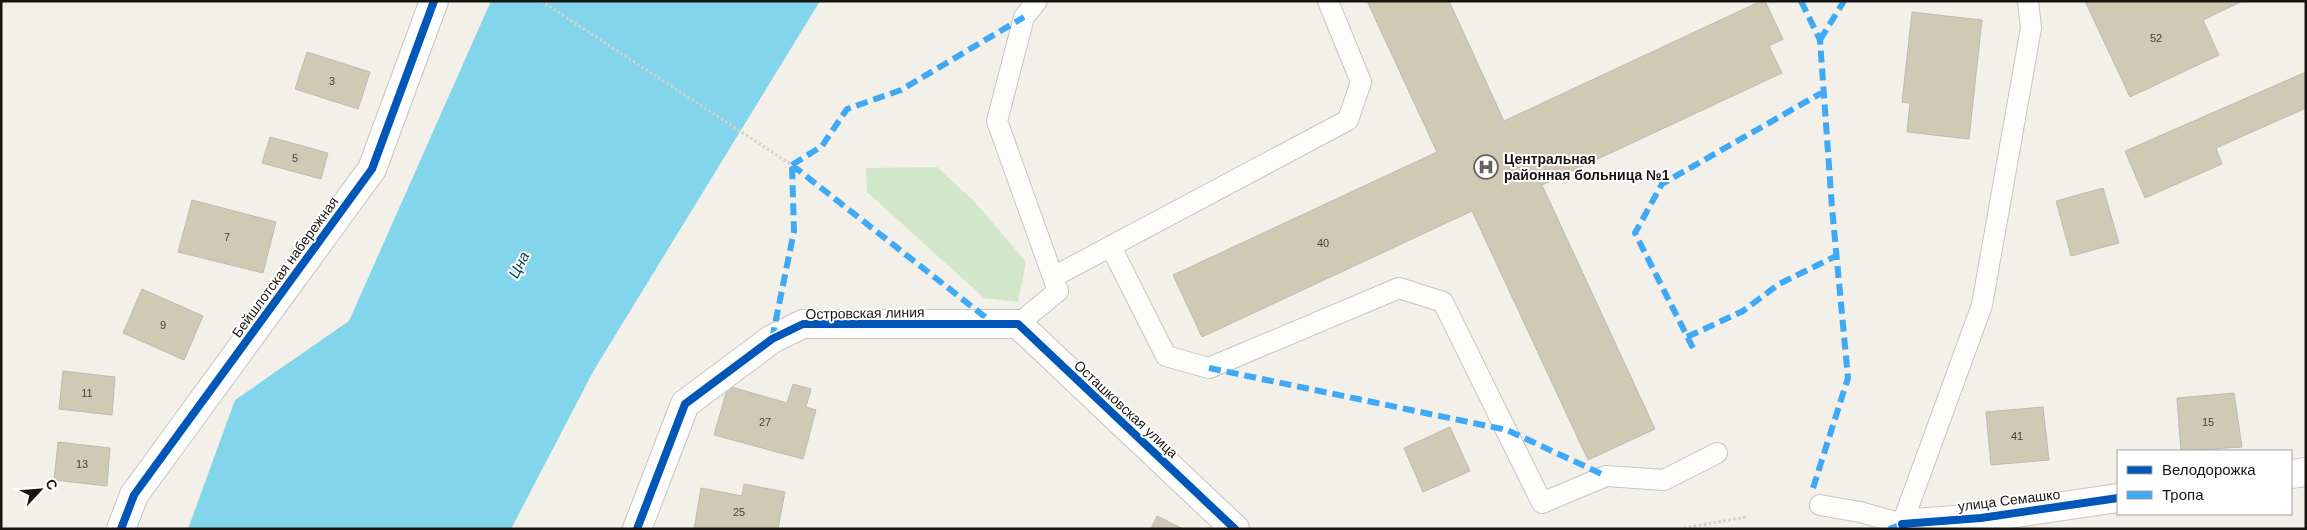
<svg xmlns="http://www.w3.org/2000/svg" width="2307" height="530" viewBox="0 0 2307 530" font-family="Arial,sans-serif">
<style>
.green{fill:#d0e8c9}
.water{fill:#82d5ea}
.building{fill:#d0cab5;stroke:#bdbab5}
.lines{fill:none;stroke-linecap:round;stroke-linejoin:round}
.lane-casing{stroke:#c6c5bf;stroke-width:22}
.street-casing{stroke:#c6c5bf;stroke-width:30}
.path{stroke:#d2d1d0;stroke-width:3;stroke-dasharray:2.5 2.5;stroke-linecap:butt}
.lane{stroke:#fdfdfc;stroke-width:20}
.street{stroke:#fdfdfc;stroke-width:28}
.quiet{stroke:#3fa9f5;stroke-width:6;stroke-dasharray:12 6;stroke-linecap:butt}
.cycleway-casing{stroke:#fff;stroke-width:11}
.cycleway{stroke:#0057b8;stroke-width:8}
.labels{text-anchor:middle;stroke-width:4;stroke-linejoin:round;paint-order:stroke}
.number-label{font-size:11px;fill:#45423a}
.poi-label{font-size:14px;font-weight:bold;fill:#171511;stroke:#fff;text-anchor:start}
.street-label{font-size:14px;fill:#171511;stroke:#fff}
.water-label{font-size:15px;font-style:italic;fill:#0a414f;stroke:#fff}
</style>
<rect width="100%" height="100%" fill="#f3f0e9"/>
<!-- green -->
<path class="green" d="M937 167 974 201 1026 262 1018 302 984 298 867 192 866 168Z"/>
<!-- water -->
<path class="water" d="M491 1H820L594 370 511 529H188L235 400 349 321Z"/>
<!-- building -->
<path class="building" d="M1367 1H1449L1504 121 1761 1H1765L1783 39 1769 46 1782 73 1542 185 1655 429 1588 460 1472 211 1202 337 1173 275 1437 152Z
M2085 1H2243L2203 20 2219 55 2130 97Z
M1912 12 1982 20 1969 139 1907 132 1910 103 1902 102Z
M307 52 370 72 358 109 295 89Z
M2306 72V108L2216 148 2222 164 2145 198 2125 151Z
M270 137 328 153 321 179 262 163Z
M2103 188 2119 243 2071 256 2056 201Z
M192 200 276 222 263 273 178 252Z
M142 289 203 316 184 360 123 333Z
M63 371 115 377 112 415 59 409Z
M793 384 811 389 806 407 816 410 803 459 714 435 728 386 787 403Z
M2234 393 2242 447 2181 451 2177 398Z
M2043 407 2049 460 1991 465 1986 412Z
M1450 427 1470 471 1423 492 1404 448Z
M58 442 110 448 107 486 54 480Z
M744 484 785 492 778 529H694L701 488 742 496Z
M1157 516 1183 529H1151Z"/>
<g class="lines">
<!-- lane casing -->
<g class="lane-casing">
<path id="lane" d="M1111 247 1166 356 1209 368 1399 288 1443 302 1542 503 1606 476 1664 480 1717 453
M1053 277 1348 120 1361 82 1328 1
M1018 324 1058 291 997 121 1024 17 1037 1
M1820 505 1860 512 1902 524 1982 305 2031 28 2028 1"/>
</g>
<!-- street casing -->
<g class="street-casing">
<path id="street" d="M2291 474 2306 472
M121 529 134 495 372 169 434 1
M637 529 685 404 772 339 803 324H1018L1235 529
M1904 529 1902 524 1981 518 2118 498"/>
</g>
<!-- path -->
<path class="path" d="M541 1 792 165
M1679 529 1746 517"/>
<!-- lane -->
<use href="#lane" class="lane"/>
<!-- street -->
<use href="#street" class="street"/>
<!-- quiet -->
<path class="quiet" d="M1801 1 1820 40 1832 208 1848 378 1813 488
M1820 40 1844 1
M792 165 822 146 847 109 901 90 1024 17
M792 165 994 324
M1687 337 1743 311 1779 284 1836 256
M772 339 794 231 792 165
M1693 348 1635 233 1662 184 1823 92
M1209 368 1507 430 1606 476
M1889 529 1902 524"/>
<!-- cycleway casing -->
<g class="cycleway-casing">
<path id="cycleway" d="M121 529 134 495 372 169 434 1
M637 529 685 404 772 339 803 324H1018L1235 529
M1904 529 1902 524 1981 518 2118 498"/>
</g>
<!-- cycleway -->
<use href="#cycleway" class="cycleway"/>
</g>
<!-- icons -->
<defs>
<g id="hospital-ring" transform="scale(1.25)"><circle r="9.5" fill="#fff" stroke="#64625d" stroke-width="1.5"/><path d="M-5-5h3v3.5h4V-5h3V5h-3V1.5h-4V5h-3Z" fill="#64625d"/></g>
</defs>
<g fill-rule="evenodd">
<use href="#hospital-ring" x="1486" y="167"/>
</g>
<g class="labels">
<!-- number labels -->
<g class="number-label">
<text x="2156" y="42">52</text>
<text x="332" y="85">3</text>
<text x="295" y="162">5</text>
<text x="227" y="241">7</text>
<text x="1323" y="247">40</text>
<text x="163" y="329">9</text>
<text x="87" y="397">11</text>
<text x="765" y="426">27</text>
<text x="2208" y="426">15</text>
<text x="2017" y="440">41</text>
<text x="82" y="468">13</text>
<text x="739" y="516">25</text>
</g>
<!-- poi labels -->
<g class="poi-label">
<text x="1504" y="164">Центральная<tspan x="1504" dy="16">районная больница №1</tspan></text>
</g>
<!-- street labels -->
<g class="street-label">
<text transform="translate(285 267) rotate(-54)" y="5">Бейшлотская набережная</text>
<text transform="translate(865 313) rotate(-1)" y="5">Островская линия</text>
<text transform="translate(1126 409) rotate(43)" y="5">Осташковская улица</text>
<text transform="translate(2009 500) rotate(-7)" y="5">улица Семашко</text>
</g>
<!-- water labels -->
<g class="water-label">
<text transform="translate(519 265) rotate(-63)" y="5">Цна</text>
</g>
</g>
<!-- border -->
<rect width="2307" height="530" fill="none" stroke="#171511" stroke-width="5"/>
<!-- legend -->
<rect x="2117" y="450" width="175" height="65" fill="#ffffff" stroke="#a2a1a0"/>
<rect x="2127" y="466" width="25" height="8" fill="#0057b8" stroke="#a2a1a0"/>
<text x="2162" y="475" font-size="15" fill="#171511">Велодорожка</text>
<rect x="2127" y="491" width="25" height="8" fill="#3fa9f5" stroke="#a2a1a0"/>
<text x="2162" y="500" font-size="15" fill="#171511">Тропа</text>
<!-- north arrow -->
<g transform="translate(40 490) rotate(64)" stroke="#ffffff" stroke-width="4" paint-order="stroke">
<path d="M0-4L9 19L0 12L-9 19Z" fill="#171511"/>
<text y="-8" font-size="14" font-weight="bold" text-anchor="middle" fill="#171511">С</text>
</g>
</svg>
